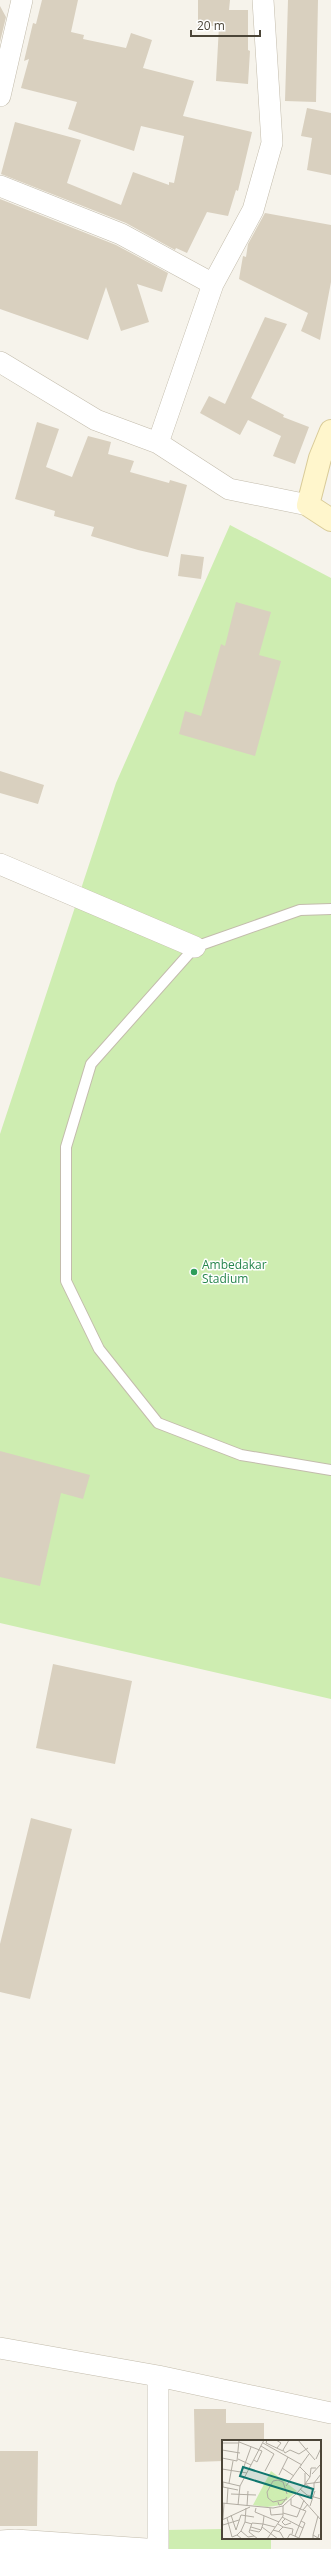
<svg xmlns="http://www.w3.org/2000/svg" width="331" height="2549" viewBox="0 0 331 2549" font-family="'Open Sans',sans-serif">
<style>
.green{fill:#ceedb1}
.building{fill:#d9d0bf}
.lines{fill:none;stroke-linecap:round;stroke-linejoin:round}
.lane-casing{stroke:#c3bcac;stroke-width:12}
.street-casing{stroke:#c3bcac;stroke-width:22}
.secondary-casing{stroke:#d9cb98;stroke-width:24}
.lane{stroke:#fff;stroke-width:10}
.street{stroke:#fff;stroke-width:21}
.secondary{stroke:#fff6cc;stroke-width:22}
.leisure-dot{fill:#2e9e5b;stroke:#fff;stroke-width:1.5}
.labels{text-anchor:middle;stroke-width:3;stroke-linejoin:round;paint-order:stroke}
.leisure-label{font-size:12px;fill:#27864d;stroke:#fff;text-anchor:start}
.inset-road{fill:none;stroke:#b2ada3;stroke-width:1}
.view{fill:#0f766e;fill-opacity:0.15;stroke:#0f766e;stroke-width:2}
.inset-edge{fill:none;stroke:#4b4538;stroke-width:2}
</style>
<rect width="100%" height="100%" fill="#f6f3eb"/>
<!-- green -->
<path class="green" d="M230 525 331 578V1699L0 1623V1134L116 783Z
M223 2529V2538H271V2549H166L165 2530Z"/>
<!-- building -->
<path class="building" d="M42 0H78L71 32 84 35 83 39 126 48 131 33 152 40 143 68 194 81 183 116 252 132 238 191 236 190 228 216 207 212 187 253 176 248 175 250 126 223 1 174 15 122 81 140 67 183 121 205 133 172 169 185V182L174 183 184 136 141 126 134 151 68 129 77 102 21 88 29 59 24 61 33 23 36 24Z
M198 0H230L229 10H248V50L250 51 248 84 216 81 219 26H198Z
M288 0H318L316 102 285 101Z
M0 6 6 17 0 42Z
M307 108 331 113V175L307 170 312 138 301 136Z
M0 199 116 245 168 273 162 292 137 284 149 322 121 331 106 287 88 340 0 309Z
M265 213 331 225V282L320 340 301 331 308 313 239 279 243 256 246 257 248 244Z
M265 317 287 324 251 398 284 415 283 417 309 427 295 464 273 456 281 436 248 420 240 435 200 413 209 396 225 404Z
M37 422 59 429 46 467 72 477 88 436 111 442 108 454 134 461 130 472 169 483 170 480 187 485 168 557 138 550 91 536 94 527 54 516 55 511 15 499Z
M181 554 204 557 201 579 178 576Z
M236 602 271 612 259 655 281 661 255 756 179 734 185 711 201 716 221 644 225 646Z
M0 771 44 785 38 804 0 793Z
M0 1451 90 1475 83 1499 61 1493 40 1586 0 1577Z
M53 1664 132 1681 115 1764 36 1748Z
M31 1818 72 1829 30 1999 0 1992V1944Z
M194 2409H226V2423H264V2441H223V2461L195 2462Z
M0 2451H38L37 2526H0Z"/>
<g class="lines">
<!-- lane casing -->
<g class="lane-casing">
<path id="lane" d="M331 909 300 910 195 947 91 1064 66 1147V1281L99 1349 158 1423 241 1455 331 1470"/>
</g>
<!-- street casing -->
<g class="street-casing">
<path id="street" d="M0 96 22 0
M0 186 121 234 213 284
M0 362 96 420 158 443 229 489 308 505
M158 443 213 284 253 210 272 143 263 0
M0 864 195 947
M0 2348 158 2376 331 2413
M0 2541 15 2540 146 2549
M158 2549V2376"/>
</g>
<!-- secondary casing -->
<g class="secondary-casing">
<path id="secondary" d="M331 431 320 458 308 505 331 520"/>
</g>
<!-- lane -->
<use href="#lane" class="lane"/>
<!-- street -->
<use href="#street" class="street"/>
<!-- secondary -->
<use href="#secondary" class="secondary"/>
</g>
<!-- markers -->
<circle class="leisure-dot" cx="194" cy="1272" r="4"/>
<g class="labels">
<!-- leisure labels -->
<g class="leisure-label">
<text x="202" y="1269">Ambedakar<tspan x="202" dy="14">Stadium</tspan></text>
</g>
</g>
<!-- overview -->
<g transform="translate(222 2440)">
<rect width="99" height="99" fill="#f6f3eb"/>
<path d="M49 31 75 51 59 65 45 67 31 65Z" fill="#ceedb1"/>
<path class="inset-road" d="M45 0 44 3 61 11M54 0 59 3 55 8M67 0 61 10 63 13 68 10 77 14 86 8M76 0 93 20M17 2 40 11 35 22 32 20M0 3H17M41 3 80 25M39 6 52 14 43 31M0 10 18 13M0 18 15 21 17 0M16 19 29 25M94 19 99 8M78 27 88 37 83 44V33M60 28 72 36M0 29 25 33M20 32 29 7M90 34 98 25M57 35 66 17M88 37 89 28H94M1 42V47L16 50M1 42 18 46M7 43 11 21M83 44 92 50V43L99 34M64 46 87 14M78 49 85 55 99 59M75 53 83 44 99 42M9 54 34 55M65 54 61 42 56 40 51 41 45 52 46 58 51 62 65 59M69 59V65L81 70 86 64M56 62 57 65 60 64 65 57M0 63 51 68 61 66 75 53 99 80M5 63 6 48M16 65 18 46 42 0M25 66 26 51M88 66 93 51M34 68 33 72 57 82M48 68 49 75 61 74M61 73 75 77 82 60M9 75 14 90 19 75 32 77M42 76 41 84 53 87M60 77 81 88M5 78 10 97 15 95 20 99M1 79 2 63M63 79 60 82 63 85 69 83M0 80 28 67M0 80 1 85 17 80M79 81 84 71 81 70M23 82 24 68M56 84 61 87 56 92M29 87 39 90 40 87M61 87 71 89 70 94M28 90 37 92 39 90M51 90 58 92 62 99M19 91 23 82 30 84M15 95 19 91 26 97 32 96M91 95 96 76M36 99 27 92 30 83 41 84 40 87 56 99M45 99 61 76V66M65 99 68 94 77 98 83 83 79 81 73 96M91 99V95L96 98 97 94"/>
<path class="view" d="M21 27 91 49 89 58 18 36Z"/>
<rect width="99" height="99" class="inset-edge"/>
</g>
<!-- scale -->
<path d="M191 30v6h69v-6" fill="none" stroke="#4b4538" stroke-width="2"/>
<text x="197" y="30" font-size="12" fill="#4b4538" stroke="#ffffff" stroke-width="3" paint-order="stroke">20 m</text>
</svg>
